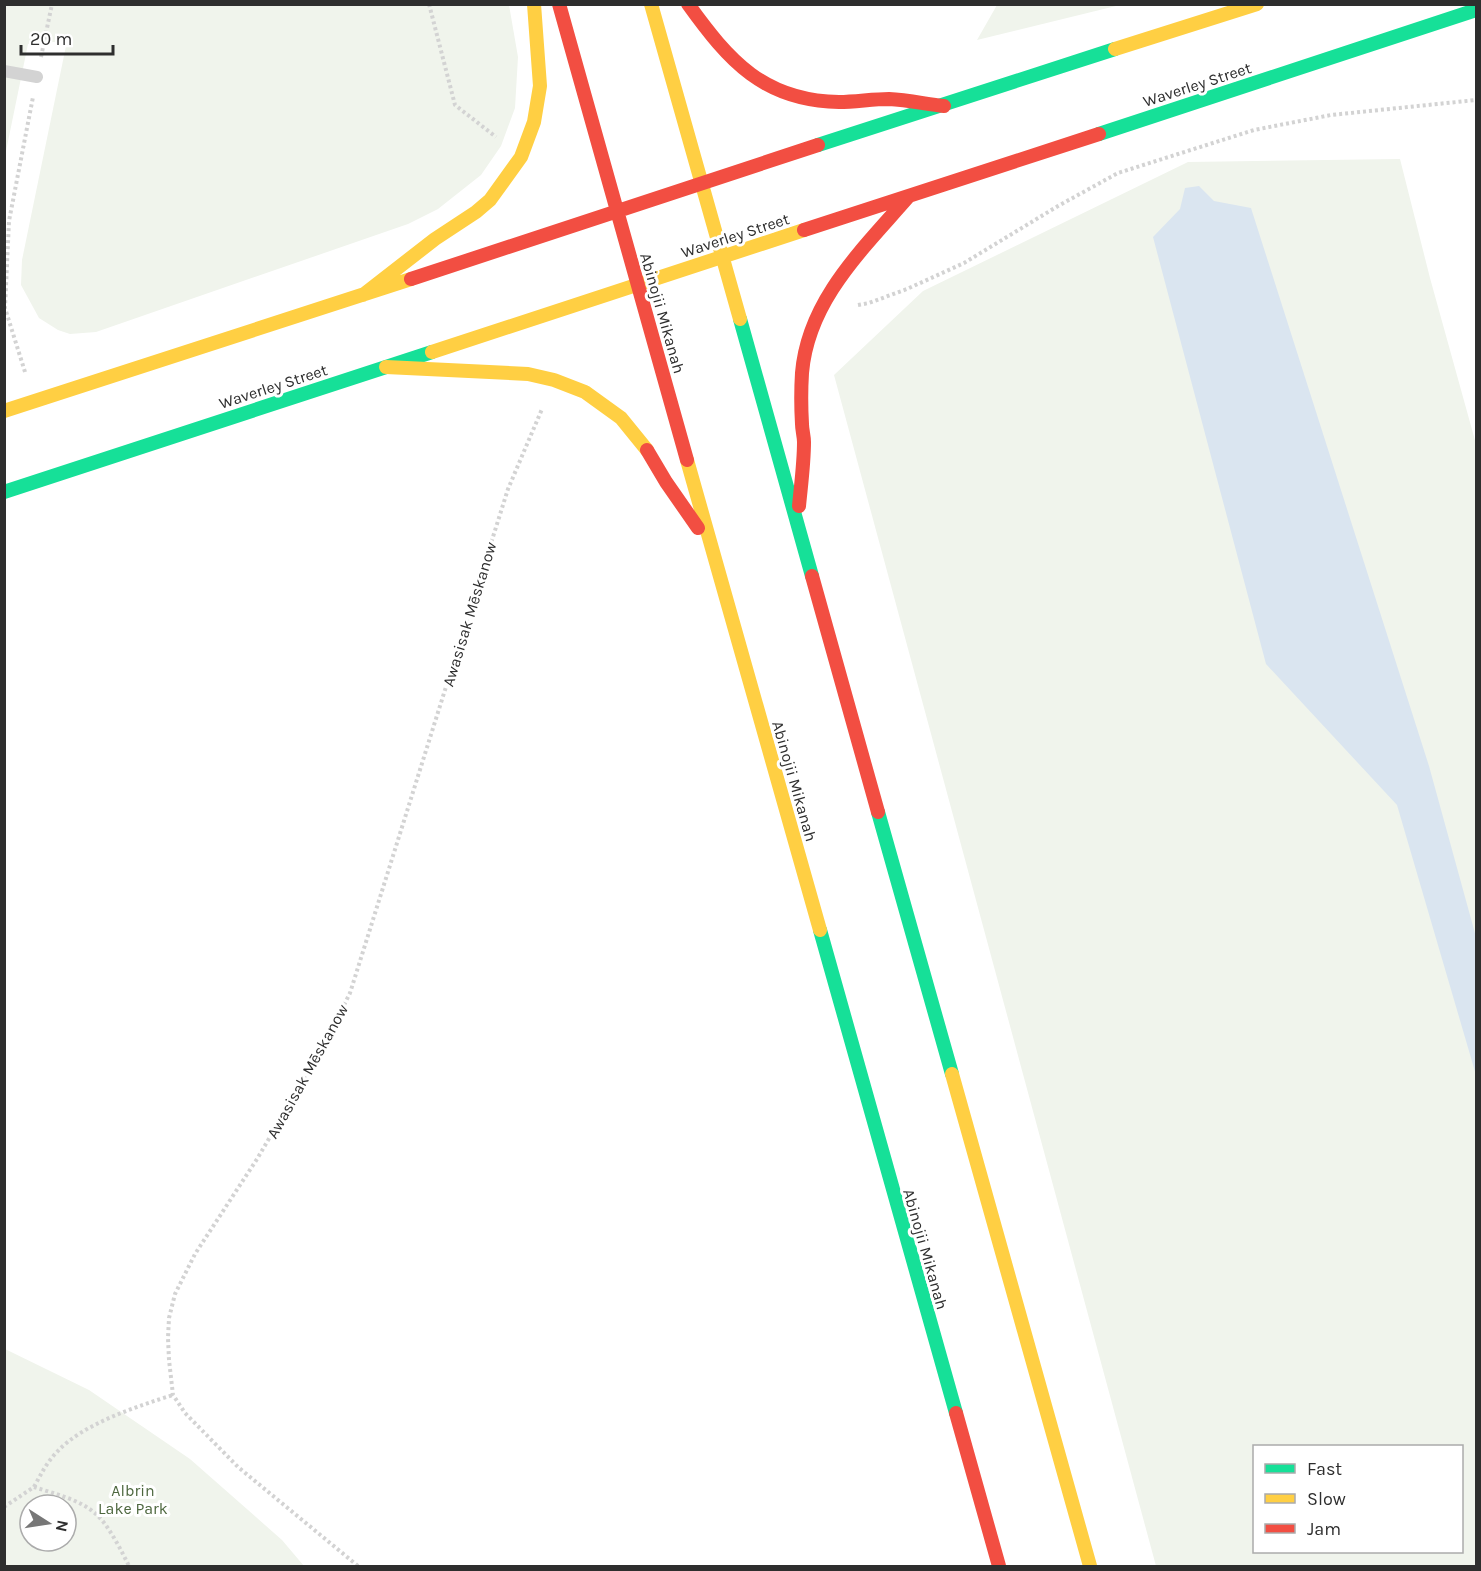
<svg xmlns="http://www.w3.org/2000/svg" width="1481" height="1571" viewBox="0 0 1481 1571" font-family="Karla,sans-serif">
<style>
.green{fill:#f0f4ec;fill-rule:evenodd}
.water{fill:#dae5f0}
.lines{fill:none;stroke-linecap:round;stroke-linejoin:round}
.path{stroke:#d3d3d3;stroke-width:4;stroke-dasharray:3 3;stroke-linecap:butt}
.lane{stroke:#d3d3d3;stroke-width:12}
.fast{stroke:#16e098;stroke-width:14}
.slow{stroke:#ffcf43;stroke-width:14}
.jam{stroke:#f24e42;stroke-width:14}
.labels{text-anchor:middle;stroke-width:6;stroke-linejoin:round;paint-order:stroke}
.street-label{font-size:16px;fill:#2e2e2e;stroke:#fff}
.park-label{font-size:16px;fill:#4d673e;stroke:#fff}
</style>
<rect width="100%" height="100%" fill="#fff"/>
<!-- green -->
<path class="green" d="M5 5H509L518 57 515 108 501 146 481 175 438 209 408 224 96 332 70 334 58 330 39 318 21 285 22 260 67 41 28 44 5 156Z
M997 5V4L1120 5 977 40Z
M1400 159 1430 278 1476 444V1566H1156L834 375 923 291 1188 162ZM1254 1446H1462V1552H1254Z
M5 1349 89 1390 190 1459 282 1540 304 1566H5ZM30 1505H66V1541H30Z"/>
<!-- water -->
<path class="water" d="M1199 186 1214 201 1251 208 1429 766 1476 937V1075L1397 805 1266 664 1153 237 1180 209 1185 188Z"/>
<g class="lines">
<!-- path -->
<path class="path" d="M429 4 455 105 496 137
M41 57 52 4
M858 305 869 303 907 289 964 263 1058 206 1118 173 1254 130 1331 115 1476 100
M25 372 5 308 9 221 33 97
M34 1487C41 1474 47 1462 57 1452 82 1424 138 1406 173 1395
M4 1507 34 1487C55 1494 83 1500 99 1517 110 1528 122 1552 129 1566
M358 1566 238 1467 185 1413 173 1395 169 1360 168 1338 169 1318 175 1294 195 1254 257 1159 323 1047 350 993 508 489 542 409"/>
<!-- lane -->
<path class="lane" d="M4 71 37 77"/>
<!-- fast -->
<path class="fast" d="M1099 134 1476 10
M818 145 1115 49
M740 319 812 576
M4 492 432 352
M878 812 952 1074
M820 930 956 1413"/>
<!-- slow -->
<path class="slow" d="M651 4 740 319
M1115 49 1257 4
M363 295 435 239 476 212 490 200 521 157 534 122 540 86 534 4
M432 352 804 230
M386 367 528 374 554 380 585 392 621 418 647 450
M4 411 411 279
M687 460 820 930
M952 1074 1090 1566"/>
<!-- jam -->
<path class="jam" d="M559 4 687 460
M688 4C729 61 764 101 839 102 856 102 872 99 889 99 908 100 926 104 944 106
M804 230 1099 134
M411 279 818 145
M647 450 666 482 698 528
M799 506C801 485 804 463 804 442 804 436 802 430 802 424 801 407 801 389 802 373 808 300 863 249 909 196
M812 576 878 812
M956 1413 999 1566"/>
</g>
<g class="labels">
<!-- street labels -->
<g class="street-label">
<text transform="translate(1197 84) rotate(-18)" y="6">Waverley Street</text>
<text transform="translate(735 235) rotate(-18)" y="6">Waverley Street</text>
<text transform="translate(663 313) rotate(74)" y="6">Abinojii Mikanah</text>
<text transform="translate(273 386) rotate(-18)" y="6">Waverley Street</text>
<text transform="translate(469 614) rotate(-73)" y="6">Awasisak Mēskanow</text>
<text transform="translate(795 781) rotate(74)" y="6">Abinojii Mikanah</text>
<text transform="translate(307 1071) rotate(-61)" y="6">Awasisak Mēskanow</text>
<text transform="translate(926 1249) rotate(74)" y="6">Abinojii Mikanah</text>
</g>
<!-- park labels -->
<g class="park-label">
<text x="133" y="1496">Albrin<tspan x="133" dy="18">Lake Park</tspan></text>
</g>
</g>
<!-- border -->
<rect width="1481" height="1571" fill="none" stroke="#2e2e2e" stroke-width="12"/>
<!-- legend -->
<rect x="1253" y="1445" width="210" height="108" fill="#ffffff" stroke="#ababab" stroke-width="1.5"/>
<rect x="1265" y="1464" width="30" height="9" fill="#16e098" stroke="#ababab" stroke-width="1.5"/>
<text x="1307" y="1475" font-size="18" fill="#2e2e2e">Fast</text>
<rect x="1265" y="1494" width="30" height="9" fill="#ffcf43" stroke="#ababab" stroke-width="1.5"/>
<text x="1307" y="1505" font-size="18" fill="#2e2e2e">Slow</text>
<rect x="1265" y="1524" width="30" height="9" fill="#f24e42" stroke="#ababab" stroke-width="1.5"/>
<text x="1307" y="1535" font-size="18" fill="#2e2e2e">Jam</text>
<!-- north arrow -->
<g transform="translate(48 1523) rotate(102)"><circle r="28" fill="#ffffff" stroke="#ababab" stroke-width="1.5"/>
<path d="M0-4.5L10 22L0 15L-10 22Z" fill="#777777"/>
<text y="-9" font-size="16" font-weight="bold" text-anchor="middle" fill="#2e2e2e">N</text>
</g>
<!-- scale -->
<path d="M21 45v9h92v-9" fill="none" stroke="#2e2e2e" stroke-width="3"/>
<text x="30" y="45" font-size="18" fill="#2e2e2e" stroke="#ffffff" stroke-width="4.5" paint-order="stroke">20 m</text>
</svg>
